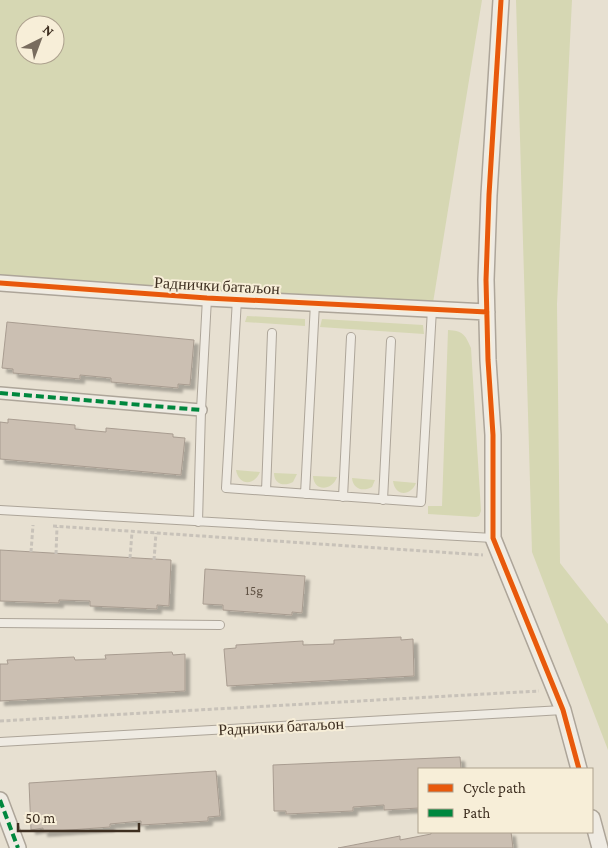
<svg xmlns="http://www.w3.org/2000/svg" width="608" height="848" viewBox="0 0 608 848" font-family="'Crimson Pro',serif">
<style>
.green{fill:#d6d7b3;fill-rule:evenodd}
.building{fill:#cbbfb2;stroke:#a89c90;filter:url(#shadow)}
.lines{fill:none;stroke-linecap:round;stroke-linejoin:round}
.service-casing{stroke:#ada599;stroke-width:10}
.pedestrian-casing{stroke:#ada599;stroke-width:14}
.minor-casing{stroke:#ada599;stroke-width:18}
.path{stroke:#c8c2b9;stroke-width:3;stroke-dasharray:4 2.5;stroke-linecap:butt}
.service{stroke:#efebe3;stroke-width:8}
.pedestrian{stroke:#efebe3;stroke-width:11}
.minor{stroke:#efebe3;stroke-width:15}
.quiet{stroke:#00873e;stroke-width:4;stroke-dasharray:8 4;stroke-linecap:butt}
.cycleway-casing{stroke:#f7eed8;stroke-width:8}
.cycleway{stroke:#e8590c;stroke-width:5}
.labels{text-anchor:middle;stroke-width:4;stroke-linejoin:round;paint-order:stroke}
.number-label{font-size:14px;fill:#605244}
.street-label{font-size:16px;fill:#3d2e20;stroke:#f7eed8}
</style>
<defs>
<filter id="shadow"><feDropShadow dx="4.5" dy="4.5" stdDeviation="1" flood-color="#0004"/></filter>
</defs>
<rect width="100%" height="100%" fill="#e7e0d1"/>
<!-- green -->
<path class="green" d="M0 0H482L432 309 0 283ZM25 25H55V55H25Z
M516 0H572L557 304 560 563 608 624V750L532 552Z
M247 316 305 319V326L245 322Z
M322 319 423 325 424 334 320 327Z
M448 330C463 331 465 334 471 348L481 511 479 516 476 517 428 514V506H442Z
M236 470 260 472C254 486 239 486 236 470Z
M274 473 297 474 293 482C284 487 274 484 274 473Z
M313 476 337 477C332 491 314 492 313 476Z
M352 478 375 480 372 487C363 492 353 489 352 478Z
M393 481 416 483C411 496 395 497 393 481Z"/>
<!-- building -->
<path class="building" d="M7 322 194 340 190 385 178 384V388L111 382V378L80 375V379L13 373V369L2 368Z
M8 419 75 425V429L106 432V428L173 434V437L185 438 181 475 0 459V422L8 423Z
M0 550 171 560 169 606 157 605V609L90 606V601L59 600V603L0 601Z
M205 569 305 576 302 613 292 612V615L223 610V605L203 604Z
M401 637V640L413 639 414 676 227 686 224 649 236 648V645L303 641V645L334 644V640Z
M172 652 173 655 185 654V691L0 701V664H8L7 660 74 657 75 660 106 659 105 655Z
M460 757 461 769H419V808L384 810V805L353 807V811L286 814V811H274L273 765Z
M216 771 220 816 208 817V821L141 825V821L110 824V827L43 832V828L31 830 29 783Z
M431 832H511L513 848H338L400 836V840L431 834Z"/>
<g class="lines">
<!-- service casing -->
<g class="service-casing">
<path id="service" d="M237 299 226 488 421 502 432 309
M266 491 272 333
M305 494 315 303
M343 497 351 337
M383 500 391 341
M0 510 493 538
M198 522 201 410 207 298
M0 623 220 625
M0 742 563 710"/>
</g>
<!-- pedestrian casing -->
<g class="pedestrian-casing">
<path id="pedestrian" d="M0 393 201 410"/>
</g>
<!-- minor casing -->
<g class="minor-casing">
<path id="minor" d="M501 0 489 195 486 280 488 360 493 435V538L563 710 579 769
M0 283 207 298 487 312
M0 800 18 848
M592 818 600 848"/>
</g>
<!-- path -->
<path class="path" d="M53 526 483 555
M31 552 33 525
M56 554 57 527
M130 558 132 532
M154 560 156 533
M0 721 539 691"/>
<!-- service -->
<use href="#service" class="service"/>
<!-- pedestrian -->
<use href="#pedestrian" class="pedestrian"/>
<!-- minor -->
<use href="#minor" class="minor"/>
<!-- quiet -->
<path class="quiet" d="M0 393 201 410
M0 800 18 848"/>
<!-- cycleway casing -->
<g class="cycleway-casing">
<path id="cycleway" d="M501 0 489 195 486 280 488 360 493 435V538L563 710 579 769
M0 283 207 298 487 312"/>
</g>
<!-- cycleway -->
<use href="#cycleway" class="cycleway"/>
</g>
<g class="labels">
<!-- number labels -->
<g class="number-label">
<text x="254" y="595">15g</text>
</g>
<!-- street labels -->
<g class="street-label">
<text transform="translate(217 285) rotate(3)" y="6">Раднички батаљон</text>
<text transform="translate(281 726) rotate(-3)" y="6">Раднички батаљон</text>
</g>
</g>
<!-- legend -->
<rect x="418" y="768" width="175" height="65" fill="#f7eed8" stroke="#ada18e"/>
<rect x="428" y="784" width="25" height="8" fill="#e8590c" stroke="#ada18e"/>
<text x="463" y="793" font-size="15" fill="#3d2e20">Cycle path</text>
<rect x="428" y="809" width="25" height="8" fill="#00873e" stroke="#ada18e"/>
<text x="463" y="818" font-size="15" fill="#3d2e20">Path</text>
<!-- north arrow -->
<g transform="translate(40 40) rotate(42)"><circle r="24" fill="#f7eed8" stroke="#ada18e"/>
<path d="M0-4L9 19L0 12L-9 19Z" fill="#786c5e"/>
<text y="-8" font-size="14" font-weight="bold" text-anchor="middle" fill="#3d2e20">N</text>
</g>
<!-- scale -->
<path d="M18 823v8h121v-8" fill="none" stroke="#3d2e20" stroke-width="2.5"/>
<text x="25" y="823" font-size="15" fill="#3d2e20" stroke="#f7eed8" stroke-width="4" paint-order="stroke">50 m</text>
</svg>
